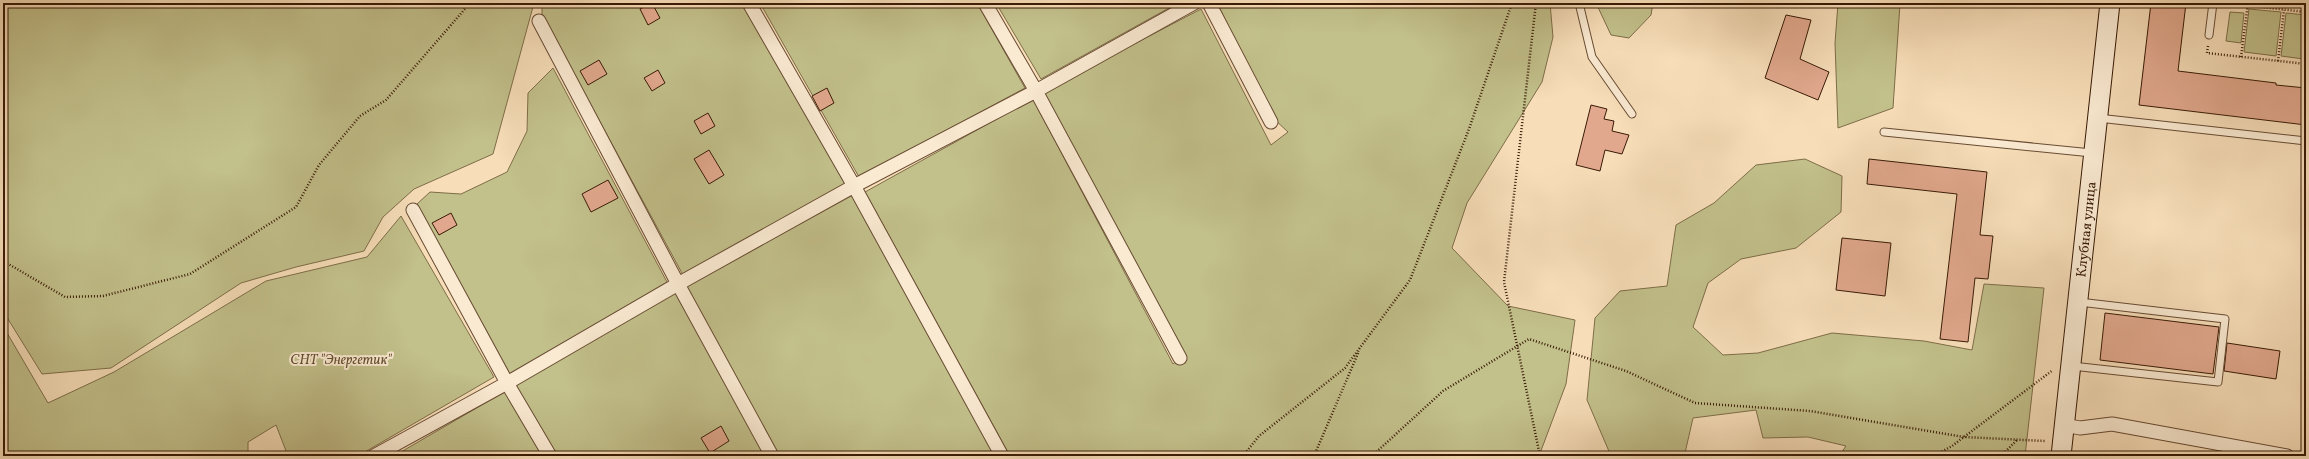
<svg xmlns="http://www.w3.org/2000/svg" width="2309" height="459" viewBox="0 0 2309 459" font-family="Vollkorn,serif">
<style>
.green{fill:#c2c08b;stroke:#7e6d48}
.building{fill:#e1a88d;stroke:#391a05}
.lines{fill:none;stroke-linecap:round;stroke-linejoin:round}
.lane-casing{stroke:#684b32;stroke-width:9}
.street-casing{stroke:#684b32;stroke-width:15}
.secondary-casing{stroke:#391a05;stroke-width:21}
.path{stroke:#391a05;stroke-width:2.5;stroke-dasharray:1 2;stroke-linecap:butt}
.lane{stroke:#faead2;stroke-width:7}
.street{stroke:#faead2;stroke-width:13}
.secondary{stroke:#faead2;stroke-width:19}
.labels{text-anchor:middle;stroke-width:4;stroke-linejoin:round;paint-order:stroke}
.street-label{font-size:14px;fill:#391a05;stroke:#faead2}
.park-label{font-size:14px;font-style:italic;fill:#624c2d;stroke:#faead2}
</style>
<rect width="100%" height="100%" fill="#f7deb9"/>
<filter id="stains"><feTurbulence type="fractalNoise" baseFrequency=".005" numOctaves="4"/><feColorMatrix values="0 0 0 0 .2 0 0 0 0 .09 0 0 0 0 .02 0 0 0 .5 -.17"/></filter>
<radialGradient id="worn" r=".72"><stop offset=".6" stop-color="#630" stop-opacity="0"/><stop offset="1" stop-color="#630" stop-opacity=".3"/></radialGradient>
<!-- green -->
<path class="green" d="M3 3H534L493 154 414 189 383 217 364 251 296 267 241 283 111 368 42 374 3 311Z
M542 3H746L846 185 683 275 542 15Z
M760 3H977L1025 88 859 177Z
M996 3H1178L1041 79Z
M1217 3H1550L1553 37 1542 82 1467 203 1452 248 1508 306 1575 320 1566 384 1539 456H1010L865 192 1033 99 1173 364 1180 358 1044 98 1046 90 1201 9 1271 145 1288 132 1273 118Z
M1596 3H1653L1651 15 1629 38 1611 35Z
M1838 3 1900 4 1893 108 1838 128 1835 43Z
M2249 9 2281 12 2276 56 2244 52Z
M2230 12 2244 13 2241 43 2226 41Z
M2286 13 2306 15 2304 59 2281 56Z
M553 68 667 282 507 376 417 204 430 192 461 194 507 172 527 131 528 93Z
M1805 159 1842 176 1841 212 1796 248 1741 259 1708 283 1693 327 1723 355 1758 353 1832 333 1924 341 1972 350 1984 284 2044 288 2025 456H1839L1846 446 1808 437 1763 438 1756 410 1693 418 1685 453 1611 456 1587 400 1595 318 1620 291 1667 286 1676 225 1714 203 1756 165Z
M853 195 996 456H394L676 292Z
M401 216 494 377 358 456H288L276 425 248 442V456H3V326L48 403 114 372 266 281 367 257Z"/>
<!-- building -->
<path class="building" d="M652 3 660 18 648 25 640 9Z
M2151 3H2186L2178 71 2276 83V85L2306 88V125L2139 105Z
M1786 15 1811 20 1800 59 1829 72 1818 100 1765 78Z
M599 60 607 74 588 85 580 71Z
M658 70 665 83 652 91 644 78Z
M827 88 834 103 820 111 812 96Z
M1591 105 1607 109 1604 119 1614 121 1612 131 1629 135 1622 154 1605 150 1600 171 1576 165Z
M708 113 715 126 701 134 694 121Z
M709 150 724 175 709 184 694 159Z
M1869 159 1987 172 1980 235 1993 236 1988 279 1975 278 1968 342 1940 339 1957 194 1867 184Z
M608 180 618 198 591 212 582 194Z
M451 213 457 225 439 235 432 223Z
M1842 238 1891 243 1885 296 1836 290Z
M2105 313 2219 327 2213 374 2100 360Z
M2227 343 2280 351 2276 379 2224 371Z
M721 426 729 441 710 453 701 438Z"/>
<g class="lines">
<!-- lane casing -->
<g class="lane-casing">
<path id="lane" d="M1579 3 1592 57 1632 114
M2209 35 2213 3
M2098 118 2306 141
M1884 132 2092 153
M2072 366 2218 382 2225 319 2079 302"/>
</g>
<!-- street casing -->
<g class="street-casing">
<path id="street" d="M749 3 854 186 1002 456
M985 3 1036 91 1180 358
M1209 3 1271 122
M539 21 678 284 772 456
M413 210 507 383 550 456
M2064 425 2080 428 2112 424 2287 456
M374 456 507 383 678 284 854 186 1036 91 1194 3"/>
</g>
<!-- secondary casing -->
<g class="secondary-casing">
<g id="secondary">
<path id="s1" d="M2061 456 2110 3"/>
</g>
</g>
<!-- path -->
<path class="path" d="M1536 3 1504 282 1540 456
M2225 3 2306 12
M2271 8 2272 3
M2208 46 2207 53 2306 64
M2241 57 2248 3
M2278 61 2284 10
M3 259 5 262 65 297 103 296 190 274 296 207 319 165 360 116 386 100 470 3
M1243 456 1259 436 1345 368 1410 280 1469 129 1512 3
M1314 456 1359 351
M1372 456 1443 391 1529 339 1626 371 1695 403 1810 411 1964 437 2045 441
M1934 456 1952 446 2053 370
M2001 456 2017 440"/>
<!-- lane -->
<use href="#lane" class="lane"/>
<!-- street -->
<use href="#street" class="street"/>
<!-- secondary -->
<use href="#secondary" class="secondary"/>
</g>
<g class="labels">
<!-- street labels -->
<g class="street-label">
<text dy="5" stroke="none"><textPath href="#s1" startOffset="228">Клубная улица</textPath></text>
</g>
<!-- park labels -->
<g class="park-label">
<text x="341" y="364">СНТ "Энергетик"</text>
</g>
</g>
<!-- margin -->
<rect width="2309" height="459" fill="none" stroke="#f7deb9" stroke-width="16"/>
<rect x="4" y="4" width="2301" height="451" fill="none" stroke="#391a05" stroke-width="2"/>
<rect x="8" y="8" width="2293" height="443" fill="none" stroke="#391a05"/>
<rect width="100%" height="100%" filter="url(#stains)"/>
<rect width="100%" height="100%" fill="url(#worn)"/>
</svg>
